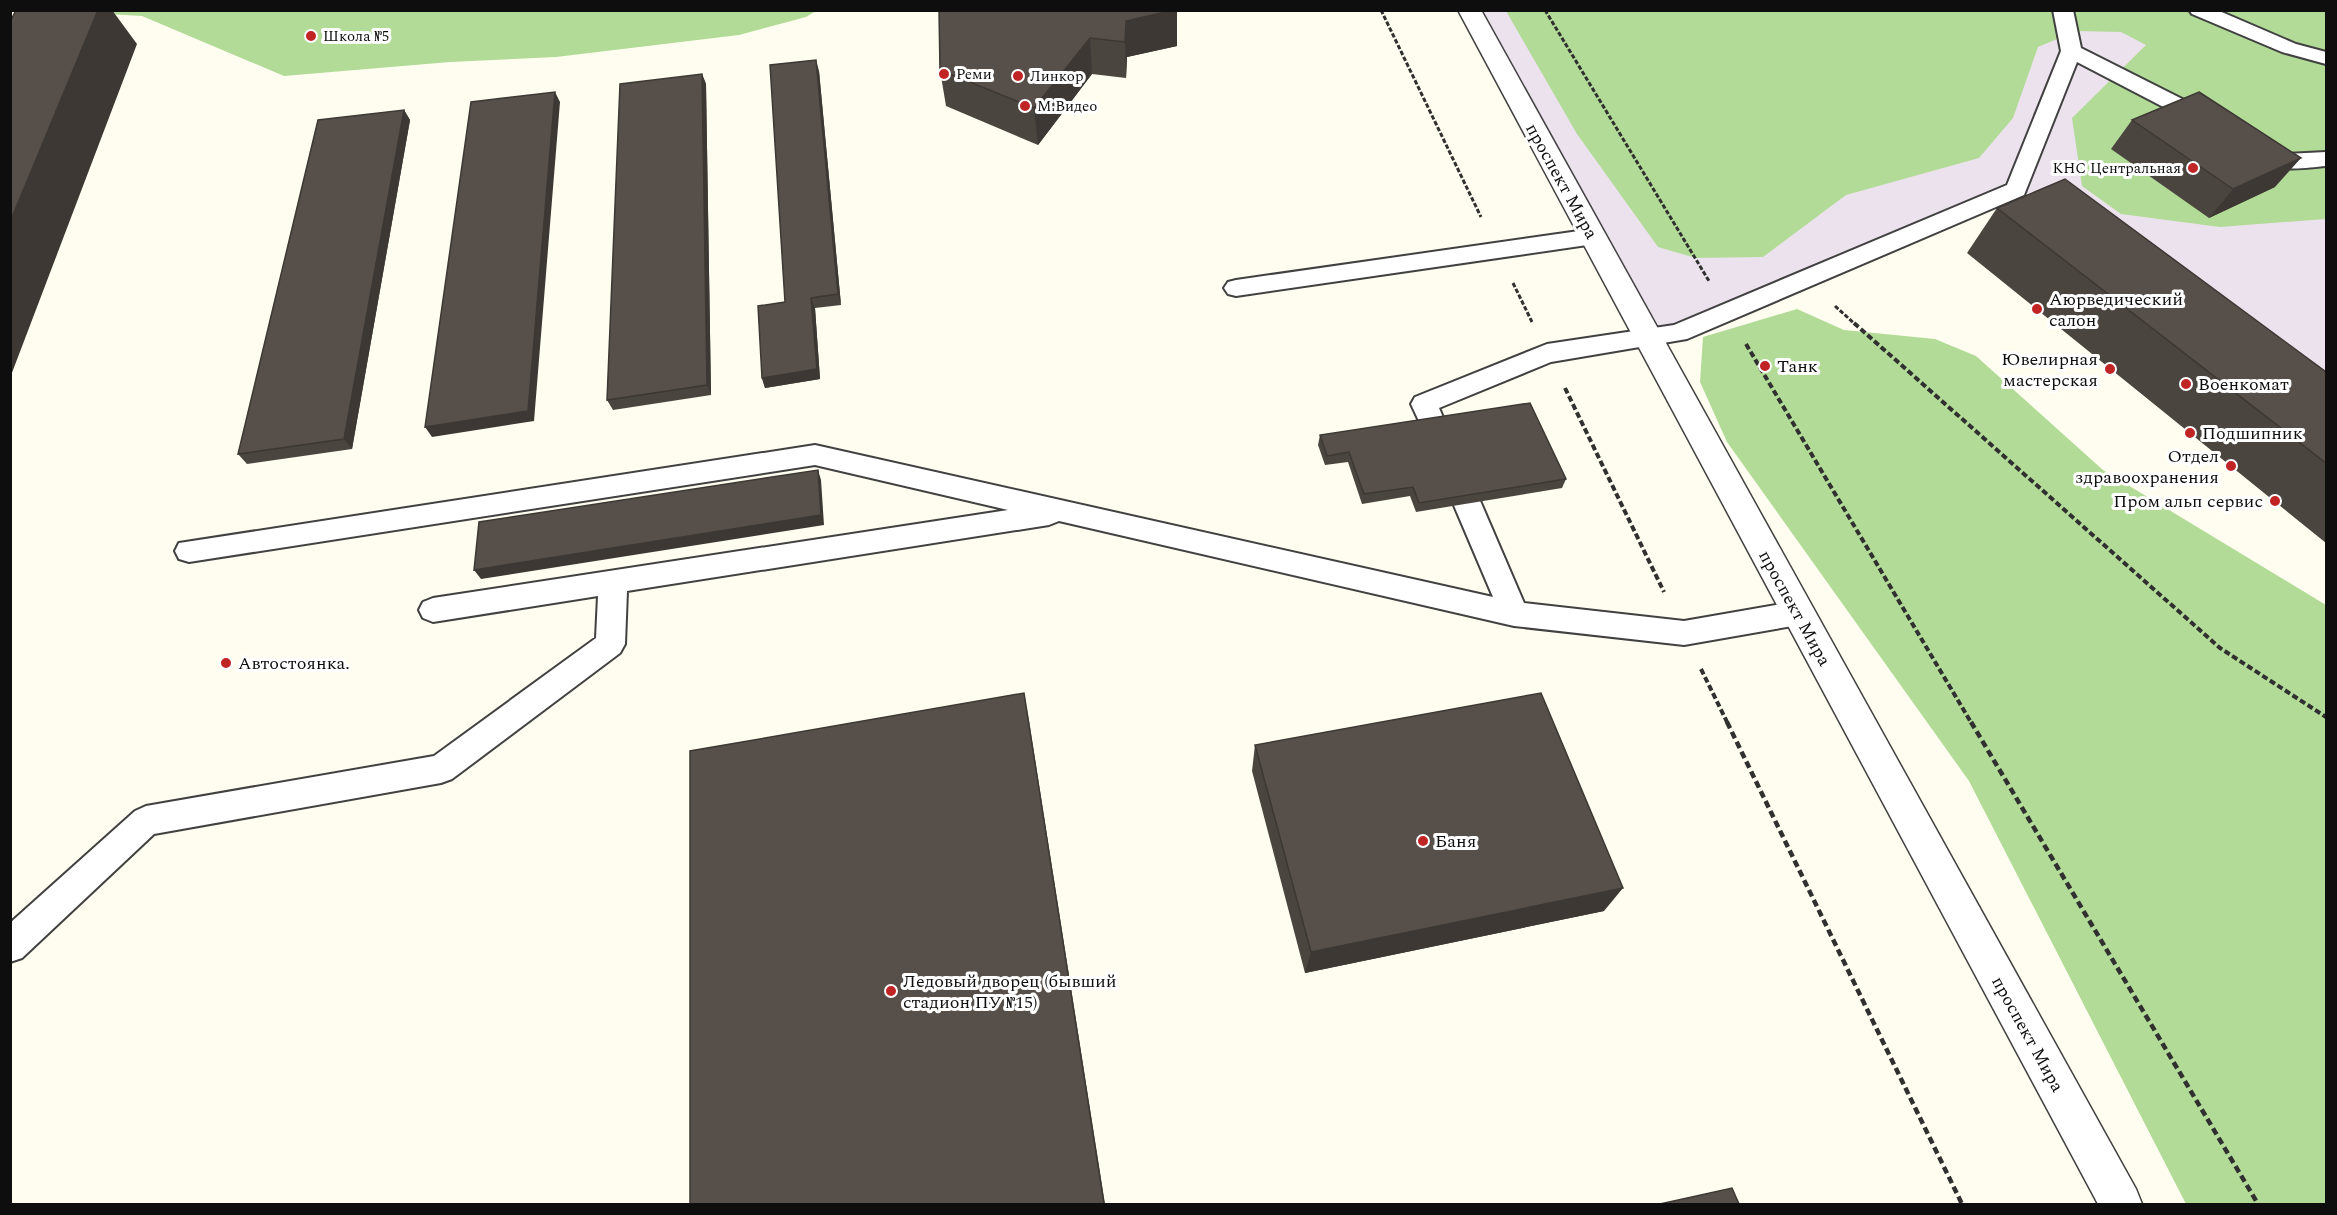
<svg xmlns="http://www.w3.org/2000/svg" width="2337" height="1215" viewBox="0 0 2337 1215" font-family="Spectral,serif">
<style>
.industrial{fill:#ece2ed}
.forest{fill:#b2db97}
.lines{fill:none;stroke-linecap:round;stroke-linejoin:round}
.service-casing{stroke:#414141;stroke-width:4}
.tertiary-casing{stroke:#414141;stroke-width:3}
.path-far2{stroke:#303030;stroke-width:3;stroke-dasharray:4.5 2;stroke-linecap:butt}
.path-far1{stroke:#303030;stroke-width:4;stroke-dasharray:6 3;stroke-linecap:butt}
.path{stroke:#303030;stroke-width:4.5;stroke-dasharray:7 4;stroke-linecap:butt}
.service{fill:#fff;fill-rule:evenodd}
.tertiary{fill:#fff;fill-rule:evenodd}
.wall{fill:#4b4540}
.shaded-wall{fill:#3d3834}
.building{fill:#57504a;stroke:#3d3834;stroke-width:1.5}
.poi-dot{fill:#c02424;stroke:#fff;stroke-width:2}
.labels{text-anchor:middle;stroke-width:6;stroke-linejoin:round;paint-order:stroke}
.far-poi-label{font-size:15px;fill:#0e0e0e;stroke:#fff;text-anchor:start}
.street-label{font-size:18px;fill:#0e0e0e;stroke:#fff}
.poi-label{font-size:18px;fill:#0e0e0e;stroke:#fff;text-anchor:start}
</style>
<rect width="100%" height="100%" fill="#fffdef"/>
<!-- industrial -->
<path class="industrial" d="M1469 11H2326V425L2016 190 1647 337Z"/>
<!-- forest -->
<path class="forest" d="M56 11H816L806 17 739 35 556 57 450 62 284 76 142 16Z
M1506 11H2326V219L2220 227 2121 214 2082 186 2072 118 2146 45 2121 32 2076 31 2038 47 2013 118 1979 158 1846 195 1763 257 1696 258 1658 247 1577 134Z
M1797 309 1844 330 1935 339 1976 356 2103 470 2326 605V1204H2186L1969 781 1727 442 1700 382 1703 337Z"/>
<g class="lines">
<!-- service casing -->
<g class="service-casing">
<path id="service" d="M2053 10H2073L2081 48 2214 115 2217 120 2214 125 2206 127 2198 125 2077 62 2024 195 1687 339 1551 362 1439 408 1447 427 1443 434 1434 437 1425 434 1411 404 1415 397 1547 344 1674 325 2007 185 2061 51Z
M2189 10H2217L2296 44 2326 52V64L2282 52 2192 14Z
M2262 144 2284 154 2326 152V166C2303 168 2266 175 2251 151L2254 146Z
M1593 229 1601 231 1605 237 1601 243 1236 296 1228 294 1224 288 1228 282 1236 280Z
M815 445 1493 597 1453 503 1457 495 1467 492 1477 495 1481 503 1524 603 1684 621 1798 601 1808 605 1812 613 1808 621 1798 625 1684 645 1514 626 1059 521 1049 525 627 591 625 644 620 653 452 779 441 783 154 834 22 958 10 962V923L135 811 146 806 434 756 596 638 598 596 433 622 423 618 419 610 423 602 433 598 1008 510 815 465 189 562 179 559 175 551 179 543Z"/>
</g>
<!-- tertiary casing -->
<g class="tertiary-casing">
<path id="tertiary" d="M1458 10H1481L2136 1189 2142 1204H2098Z"/>
</g>
<!-- path-far2 -->
<path class="path-far2" d="M1381 10 1481 217
M1545 10 1709 281
M1513 283 1532 322
M1835 306 1856 325"/>
<!-- path-far1 -->
<path class="path-far1" d="M1854 323 2220 648 2326 717
M1746 344 1972 724
M1565 388 1664 592
M1701 669 1728 724"/>
<!-- path -->
<path class="path" d="M1727 722 1962 1204
M1971 722 2258 1204"/>
<!-- service -->
<use href="#service" class="service"/>
<!-- tertiary -->
<use href="#tertiary" class="tertiary"/>
</g>
<!-- wall -->
<path class="wall" d="M939 10H1177V46L1127 57 1126 78 1092 74 1038 145 946 106 940 70Z
M819 71 841 305 815 308 820 379 765 388 762 378 785 302Z
M702 74 706 84 711 395 613 410 607 400Z
M404 110 410 120 352 449 247 464 238 454Z
M2132 120 2275 187 2209 218 2111 149Z
M1997 208 2326 372V543L1967 253Z
M1320 435 1566 479 1562 488 1416 512 1410 496 1362 504 1348 462 1325 465 1318 445Z
M1255 745 1604 911 1305 973 1252 771Z"/>
<!-- shaded-wall -->
<path class="shaded-wall" d="M98 10H112L137 44 10 378V222Z
M1174 10H1177V46L1127 57 1126 78 1125 42 1126 21Z
M1090 38 1092 74 1038 145 1034 108Z
M816 60 819 71 841 305 838 294Z
M702 74 706 84 711 395 707 385Z
M555 92 560 102 534 421 432 437 425 427Z
M404 110 410 120 352 449 344 439Z
M2301 158 2275 187 2209 218 2233 189Z
M811 298 815 308 820 379 765 388 762 378Z
M818 470 821 480 824 525 481 579 474 570Z
M1024 693 1029 721 1105 1204H1104Z
M1623 888 1604 911 1305 973 1311 952Z"/>
<!-- building -->
<path class="building" d="M16 10H98L10 222V22Z
M939 10H1174L1126 21 1125 42 1090 38 1034 108 940 70Z
M816 60 838 294 811 298 817 369 762 378 758 306 785 302 770 65Z
M702 74 707 385 607 400 620 84Z
M555 92 528 411 425 427 471 102Z
M2199 92 2301 158 2233 189 2132 120Z
M404 110 344 439 238 454 318 120Z
M2065 179 2326 372V463L1997 208Z
M1530 403 1566 479 1419 503 1413 487 1364 494 1349 452 1327 456 1320 435Z
M818 470 821 515 474 570 479 522Z
M1024 693 1104 1204H690V751Z
M1541 693 1623 888 1311 952 1255 745Z
M1732 1188 1739 1204H1660Z"/>
<!-- markers -->
<g class="poi-dot">
<circle cx="311" cy="36" r="6"/>
<circle cx="944" cy="74" r="6"/>
<circle cx="1018" cy="76" r="6"/>
<circle cx="1025" cy="106" r="6"/>
<circle cx="2193" cy="168" r="6"/>
<circle cx="2037" cy="309" r="6"/>
<circle cx="1765" cy="366" r="6"/>
<circle cx="2110" cy="369" r="6"/>
<circle cx="2186" cy="384" r="6"/>
<circle cx="2190" cy="433" r="6"/>
<circle cx="2231" cy="466" r="6"/>
<circle cx="2275" cy="501" r="6"/>
<circle cx="226" cy="663" r="6"/>
<circle cx="1423" cy="841" r="6"/>
<circle cx="891" cy="991" r="6"/>
</g>
<g class="labels">
<!-- far-poi labels -->
<g class="far-poi-label">
<text x="323" y="41">Школа №5</text>
<text x="956" y="79">Реми</text>
<text x="1030" y="81">Линкор</text>
<text x="1037" y="111">М.Видео</text>
<text x="2181" y="173" text-anchor="end">КНС Центральная</text>
</g>
<!-- street labels -->
<g class="street-label">
<text transform="translate(1562 181) rotate(61)" y="6">проспект Мира</text>
<text transform="translate(1795 608) rotate(61)" y="6">проспект Мира</text>
<text transform="translate(2028 1034) rotate(61)" y="6">проспект Мира</text>
</g>
<!-- poi labels -->
<g class="poi-label">
<text x="2049" y="305">Аюрведический<tspan x="2049" dy="21">салон</tspan></text>
<text x="2098" y="365" text-anchor="end">Ювелирная<tspan x="2098" dy="21">мастерская</tspan></text>
<text x="1777" y="372">Танк</text>
<text x="2198" y="390">Военкомат</text>
<text x="2202" y="439">Подшипник</text>
<text x="2219" y="462" text-anchor="end">Отдел<tspan x="2219" dy="21">здравоохранения</tspan></text>
<text x="2263" y="507" text-anchor="end">Пром альп сервис</text>
<text x="238" y="669">Автостоянка.</text>
<text x="1435" y="847">Баня</text>
<text x="903" y="987">Ледовый дворец (бывший<tspan x="903" dy="21">cтадион ПУ №15)</tspan></text>
</g>
</g>
<!-- border -->
<rect width="2337" height="1215" fill="none" stroke="#0e0e0e" stroke-width="24"/>
</svg>
